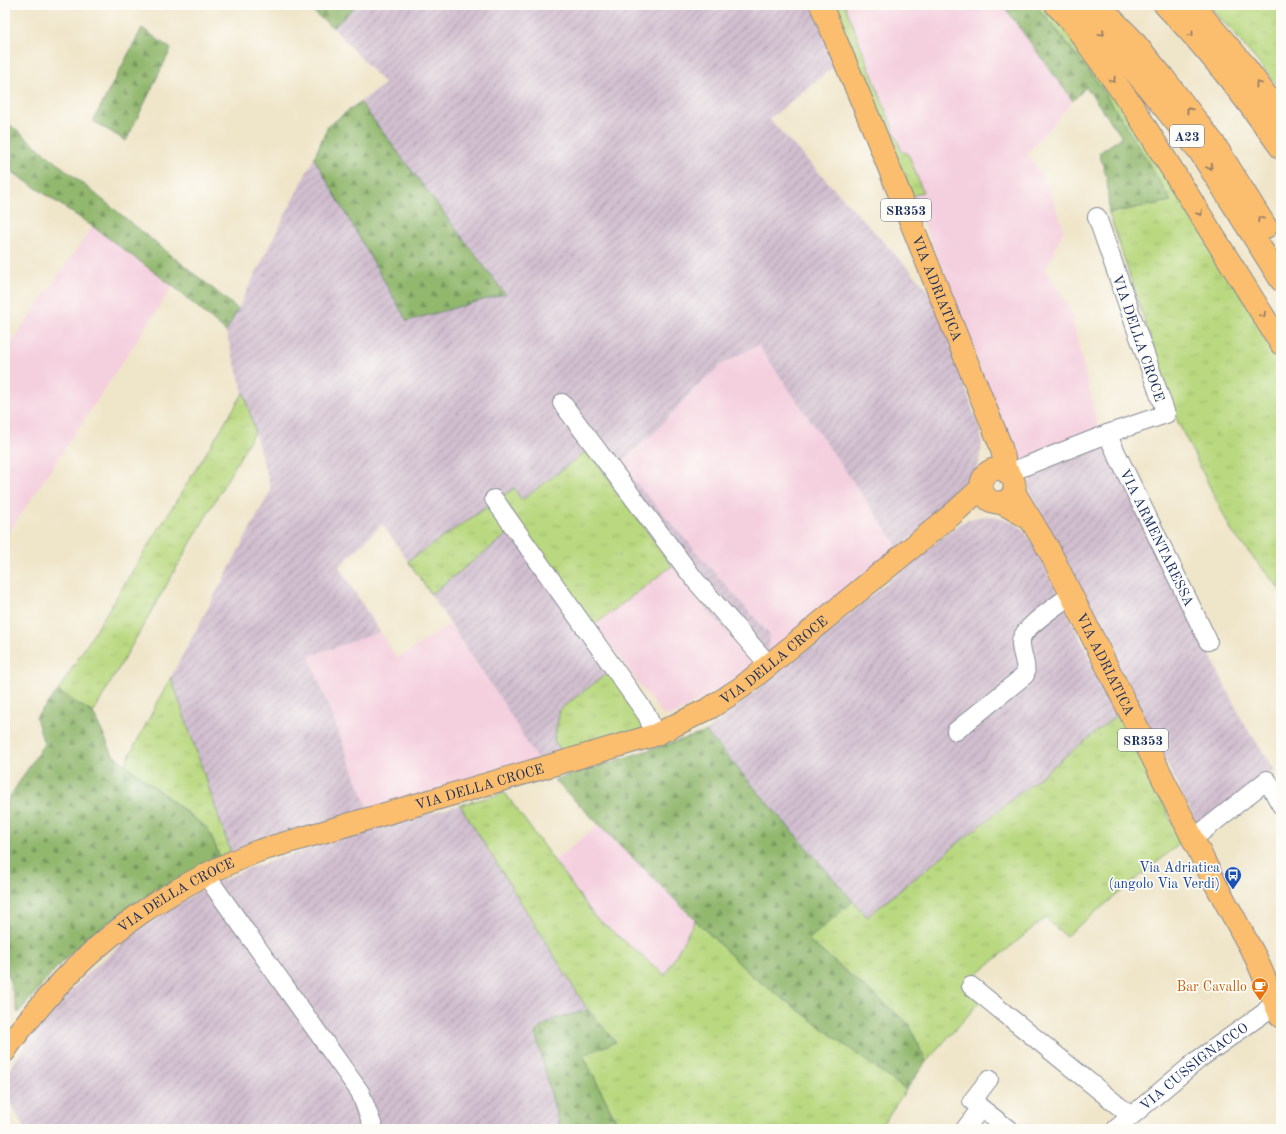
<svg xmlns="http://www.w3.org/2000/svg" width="1286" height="1134" viewBox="0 0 1286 1134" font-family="'Old Standard TT',serif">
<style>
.built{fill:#f4cfde}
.industrial{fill:url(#industrial-furrows)}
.grass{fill:url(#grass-tufts);stroke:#6a846e}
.forest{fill:url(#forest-firs);stroke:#567466}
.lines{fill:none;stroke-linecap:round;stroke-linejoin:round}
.minor-casing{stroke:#858a94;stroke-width:20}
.major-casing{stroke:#858a94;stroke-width:24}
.highway-casing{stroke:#858a94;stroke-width:24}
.path{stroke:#858a94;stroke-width:2.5;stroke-dasharray:3 3;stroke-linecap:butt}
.minor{stroke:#fff;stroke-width:18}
.major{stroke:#fbbe6e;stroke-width:22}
.highway{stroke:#fbbe6e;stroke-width:22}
.oneway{stroke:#8b7666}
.labels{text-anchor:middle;stroke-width:3.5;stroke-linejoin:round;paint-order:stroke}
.shield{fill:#fdfcf7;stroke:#5f6c8c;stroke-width:1}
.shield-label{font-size:13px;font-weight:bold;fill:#1b2f5e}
.street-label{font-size:14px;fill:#1b2f5e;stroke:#fdfcf7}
.transit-label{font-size:14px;fill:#164399;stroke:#fdfcf7;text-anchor:end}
.food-label{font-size:14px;fill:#c56008;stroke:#fdfcf7;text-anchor:end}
</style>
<defs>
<pattern id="industrial-furrows" width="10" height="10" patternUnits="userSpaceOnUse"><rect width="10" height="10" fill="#d0bdce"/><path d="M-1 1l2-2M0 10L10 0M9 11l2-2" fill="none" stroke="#a89aaa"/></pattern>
<pattern id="grass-tufts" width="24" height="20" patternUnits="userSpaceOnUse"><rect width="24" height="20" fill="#b9d87f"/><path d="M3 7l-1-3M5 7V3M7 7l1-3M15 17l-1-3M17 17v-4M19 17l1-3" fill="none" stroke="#9eba70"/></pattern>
<pattern id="forest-firs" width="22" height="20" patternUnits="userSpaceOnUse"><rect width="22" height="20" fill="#92b86e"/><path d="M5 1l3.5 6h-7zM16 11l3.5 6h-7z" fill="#76965e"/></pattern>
</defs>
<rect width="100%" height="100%" fill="#fdfcf7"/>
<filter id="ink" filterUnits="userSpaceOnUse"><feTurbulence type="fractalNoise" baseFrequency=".025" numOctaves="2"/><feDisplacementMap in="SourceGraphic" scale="8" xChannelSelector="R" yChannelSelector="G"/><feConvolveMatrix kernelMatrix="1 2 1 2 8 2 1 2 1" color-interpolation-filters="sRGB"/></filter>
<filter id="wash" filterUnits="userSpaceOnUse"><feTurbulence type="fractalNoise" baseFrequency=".012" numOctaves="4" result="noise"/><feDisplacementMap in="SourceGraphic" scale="16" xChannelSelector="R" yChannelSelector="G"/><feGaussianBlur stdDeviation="0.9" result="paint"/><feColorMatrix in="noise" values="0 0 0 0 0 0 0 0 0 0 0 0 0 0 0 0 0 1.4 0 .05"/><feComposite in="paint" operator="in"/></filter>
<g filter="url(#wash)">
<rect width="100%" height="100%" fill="#efe5c9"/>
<!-- built -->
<path class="built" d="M845 5H1003L1073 101 1027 153 1044 178 1064 229 1046 269 1070 309 1099 431 1017 462 913 196 923 192 908 154 902 153Z
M92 227 173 286 5 538V352Z
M758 345 899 548 768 653 619 464 657 430 692 391 721 365Z
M672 566 687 587 756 664 728 684 675 714 669 715H663L659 710 594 625Z
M450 624 504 704 538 761 369 811 309 656 380 632 397 659Z
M599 824 695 920 665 975 595 917 554 861Z"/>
<!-- industrial -->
<path class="industrial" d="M357 5H811L838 63 769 119 934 296 980 431 982 442 980 456 978 468 973 480 965 491 899 548 758 345 721 365 692 391 657 430 619 464 770 635 768 653 756 664 687 587 588 450 522 500 609 672 563 753 538 761 504 704 408 561 382 524 339 567 380 632 309 656 369 811 231 853 171 677 271 490 226 332 314 158 407 321 505 294 360 102 385 84 333 28Z
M1105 444 1243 722 1275 770 1238 797 1199 828 1027 484 1037 471Z
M987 516 998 517 1010 521 1021 528 1032 542 1118 714 867 918 706 732 950 531 961 523 974 518Z
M460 805 588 1010 554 1019 535 1032 560 1129H25L5 1094V1077L27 1042 48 1015 90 971 132 936 177 904 203 889 247 869 354 834Z"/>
<!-- grass -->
<path class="grass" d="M829 5H845L902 152 908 153 923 192 913 196Z
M1035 5H1049L1129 113 1281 359V591L1232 532 1178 422 1109 213 1170 201C1130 133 1089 64 1035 5Z
M1208 5H1281V90L1232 31Z
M244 392 255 431 93 713 58 691Z
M588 450 672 566 594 625 501 497 514 488 522 500Z
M490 505 509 533 431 594 408 561Z
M609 672 644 721V730L563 753 554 741 560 709Z
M171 677 231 853 220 857 208 829 125 764Z
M1118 714 1182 842 1066 936 1045 918 962 987 980 1002 926 1062 909 1024 808 940 853 901 867 917Z
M505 793 595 917 665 975 695 920 751 975 906 1090 879 1129H620L583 1055 615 1041 588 1010 460 805Z"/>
<!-- forest -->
<path class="forest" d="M305 5H357L333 28Z
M1003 5H1035L1039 9 1095 79 1123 121 1171 201 1109 213 1107 178 1099 153 1122 137 1086 87 1073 101Z
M142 28 171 49 126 141 93 121Z
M360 102 505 294 407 321 314 158 328 126Z
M5 121 238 309 226 332 173 286 92 226 5 167Z
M58 691 93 713 113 755 208 829 220 857C165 886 115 912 69 955 51 972 35 994 18 1013L5 963V804L44 744 36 717Z
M706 732 853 901 808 940 909 1024 926 1062 906 1090 751 975 554 780Z
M588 1010 616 1042 583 1055 620 1129H560L535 1032 554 1019Z"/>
</g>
<g filter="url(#ink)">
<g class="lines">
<!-- minor casing -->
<g class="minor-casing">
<g id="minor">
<path d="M562 403 695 580 769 665"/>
<path id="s1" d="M1107 434 1208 641"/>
<path d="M1008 473 1107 434 1166 414 1097 217"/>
<path d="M494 499 647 715 655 735"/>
<path d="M956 731 1025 675C1028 663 1020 653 1021 641 1021 629 1060 603 1071 595"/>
<path d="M1193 839 1267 780 1281 805"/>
<path d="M205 874 360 1092 374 1129"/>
<path d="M971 986 1131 1116"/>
<path d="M981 1108 972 1101 989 1079"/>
<path d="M965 1129 981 1108 1008 1129"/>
<path id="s2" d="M1116 1129 1199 1059 1264 1013 1270 1006 1273 997"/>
</g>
</g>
<!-- major casing -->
<g class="major-casing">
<g id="major">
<path id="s3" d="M821 5 871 123 1000 444 1004 458 1005 471"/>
<path id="s4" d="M1014 492 1049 550 1215 883 1256 958 1281 1017"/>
<path d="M1000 503C1030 495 1008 457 987 473 983 477 981 482 981 487 982 492 985 497 989 500 993 503 997 502 1001 503 1011 507 1021 514 1031 520"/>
<path id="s5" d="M5 1051C14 1036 26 1023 37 1010 98 935 169 887 258 851L655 735 710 708 742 687 769 665 955 512 981 488"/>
</g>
</g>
<!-- highway casing -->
<g class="highway-casing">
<path id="highway" d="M1056 5 1072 22 1133 107 1281 344
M1075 5 1116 48 1200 152 1281 280
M1098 5 1130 37 1163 77 1215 145 1266 227
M1165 5C1208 49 1245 98 1281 148
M1193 5 1241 61 1281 115"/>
</g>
<!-- path -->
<path class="path" d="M5 980 8 996 5 1008"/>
<!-- minor -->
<use href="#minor" class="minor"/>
<!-- major -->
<use href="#major" class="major"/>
<!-- highway -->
<use href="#highway" class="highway"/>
</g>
<!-- one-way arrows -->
<defs><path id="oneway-chevron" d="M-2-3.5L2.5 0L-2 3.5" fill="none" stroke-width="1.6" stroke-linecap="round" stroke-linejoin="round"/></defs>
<g class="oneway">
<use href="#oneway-chevron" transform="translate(1102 33) rotate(46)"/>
<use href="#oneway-chevron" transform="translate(1191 34) rotate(50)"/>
<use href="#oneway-chevron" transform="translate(1113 80) rotate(54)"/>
<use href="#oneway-chevron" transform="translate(1258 84) rotate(-126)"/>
<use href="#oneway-chevron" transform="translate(1189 110) rotate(-127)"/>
<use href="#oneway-chevron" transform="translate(1210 167) rotate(58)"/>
<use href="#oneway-chevron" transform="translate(1200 213) rotate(58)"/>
<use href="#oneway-chevron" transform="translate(1260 219) rotate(-122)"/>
<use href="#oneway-chevron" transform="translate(1263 315) rotate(59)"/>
</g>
</g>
<!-- icons -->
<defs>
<g id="bus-pin" transform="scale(0.9)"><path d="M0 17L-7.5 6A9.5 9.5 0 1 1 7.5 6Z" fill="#1a4fb4" stroke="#fdfcf7"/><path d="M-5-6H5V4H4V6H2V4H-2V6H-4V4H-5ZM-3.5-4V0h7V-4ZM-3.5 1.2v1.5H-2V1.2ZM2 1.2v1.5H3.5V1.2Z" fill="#fff"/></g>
<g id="cafe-pin" transform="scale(0.9)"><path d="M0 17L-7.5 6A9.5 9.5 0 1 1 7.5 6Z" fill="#e8710a" stroke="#fdfcf7"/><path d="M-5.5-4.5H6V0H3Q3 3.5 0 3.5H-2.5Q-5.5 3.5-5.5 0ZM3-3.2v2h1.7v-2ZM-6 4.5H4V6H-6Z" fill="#fff"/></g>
</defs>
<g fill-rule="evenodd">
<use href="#bus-pin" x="1233" y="875"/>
<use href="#cafe-pin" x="1260" y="986"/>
</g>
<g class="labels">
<!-- shield labels -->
<g class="shield">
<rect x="1170" y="125" width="34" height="22" rx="3"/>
<rect x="881" y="199" width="50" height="22" rx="3"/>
<rect x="1118" y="729" width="50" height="22" rx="3"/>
</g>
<g class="shield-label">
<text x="1187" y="141">A23</text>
<text x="906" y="215">SR353</text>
<text x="1143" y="745">SR353</text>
</g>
<!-- street labels -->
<g class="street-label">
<text dy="5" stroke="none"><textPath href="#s3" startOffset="306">VIA ADRIATICA</textPath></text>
<text transform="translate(1139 338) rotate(71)" y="5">VIA DELLA CROCE</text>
<text dy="5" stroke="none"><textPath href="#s1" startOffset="115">VIA ARMENTARESSA</textPath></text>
<text dy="5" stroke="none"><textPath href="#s5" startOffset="882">VIA DELLA CROCE</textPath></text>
<text dy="5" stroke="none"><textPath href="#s4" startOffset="195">VIA ADRIATICA</textPath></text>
<text dy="5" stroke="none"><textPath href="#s5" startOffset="558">VIA DELLA CROCE</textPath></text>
<text dy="5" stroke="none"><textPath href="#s5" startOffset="234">VIA DELLA CROCE</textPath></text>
<text dy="5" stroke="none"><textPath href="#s2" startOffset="100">VIA CUSSIGNACCO</textPath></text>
</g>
<!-- transit labels -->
<g class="transit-label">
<text x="1220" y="872">Via Adriatica<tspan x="1220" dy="16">(angolo Via Verdi)</tspan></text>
</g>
<!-- food labels -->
<g class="food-label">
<text x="1247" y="991">Bar Cavallo</text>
</g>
</g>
<!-- margin -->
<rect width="1286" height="1134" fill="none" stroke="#fdfcf7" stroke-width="20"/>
</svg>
